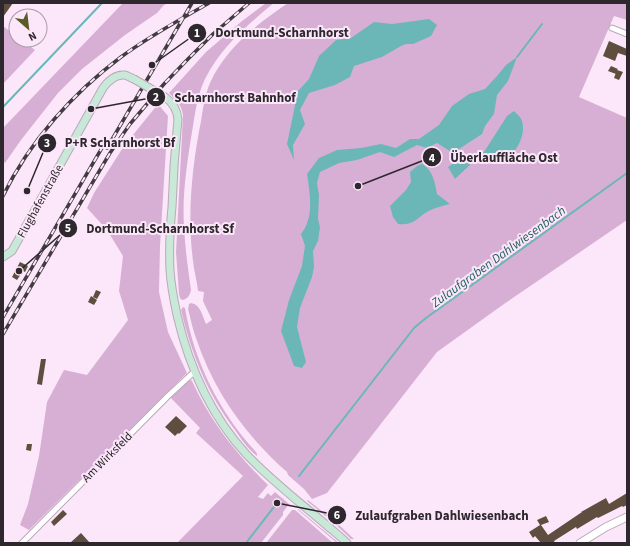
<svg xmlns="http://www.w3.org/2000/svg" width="630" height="546" viewBox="0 0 630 546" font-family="'Source Sans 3',sans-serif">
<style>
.green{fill:#d8afd4}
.water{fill:#6bb7b7}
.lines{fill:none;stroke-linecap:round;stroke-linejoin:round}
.stream{stroke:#6bb7b7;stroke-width:2}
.building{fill:#5f4e3f}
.minor-casing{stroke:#bba8b9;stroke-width:7}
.tertiary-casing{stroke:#bba8b9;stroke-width:9}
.secondary-casing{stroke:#bba8b9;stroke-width:9}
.minor{stroke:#fff;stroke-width:5}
.tertiary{stroke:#fff;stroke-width:7}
.secondary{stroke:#c8e9d8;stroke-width:7}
.rail-casing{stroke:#433b42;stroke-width:3.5}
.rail{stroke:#fbe7f9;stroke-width:2;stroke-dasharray:6;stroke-linecap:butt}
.secondary-bridge-casing{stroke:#bba8b9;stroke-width:9;stroke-linecap:butt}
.secondary-bridge{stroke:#c8e9d8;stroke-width:7}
.labels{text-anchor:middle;stroke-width:4;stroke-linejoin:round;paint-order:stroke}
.street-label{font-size:12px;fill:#2e272d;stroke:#fbe7f9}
.water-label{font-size:13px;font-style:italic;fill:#1f5f5f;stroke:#fbe7f9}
.leader{fill:none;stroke:#2e272d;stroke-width:1.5}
.callout-dot{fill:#2e272d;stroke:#fbe7f9;stroke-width:1.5}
.mark-label{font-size:12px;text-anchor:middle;font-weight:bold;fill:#fff}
.callout-label{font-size:13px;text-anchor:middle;font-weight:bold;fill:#2e272d;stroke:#fbe7f9;stroke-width:4;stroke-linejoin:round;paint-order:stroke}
</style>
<rect width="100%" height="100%" fill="#fbe7f9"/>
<!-- green -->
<path class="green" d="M123 3H168L164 5 157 13 125 35 82 69 58 93 21 140 5 163 3 161V128Z
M266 3H274C267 8 261 14 255 19 235 36 217 55 205 79 197 95 195 115 192 132 187 163 182 195 184 226 185 248 188 269 191 290 190 295 188 299 182 300L180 298 179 294 176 252 183 115C181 103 176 101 169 93L206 52 242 21Z
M288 3H627V20L614 16 579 97 627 118V220L504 304 437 352 327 493 312 499 304 489 288 475 287 472C246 436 215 393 197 341 193 331 191 320 188 309L189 304 191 303C201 305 202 315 206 324L212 320 203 301 204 292 198 291C197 281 194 271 193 261 187 215 192 166 201 121 203 109 205 94 210 83 226 48 257 24 288 3Z
M3 26 16 36V40H22L35 50 3 84Z
M158 104 168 116 160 246 159 292 168 332 187 373 29 530 20 525 28 504 39 456 47 402 64 370 87 375 128 320 119 291 123 256 107 230 87 208 94 193 124 146Z
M183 307 185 308C194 361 219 412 256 452L257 454V456C248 449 241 439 235 430 208 395 191 353 181 310Z
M191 380 192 381C210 421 237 455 268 485L258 497 263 499 268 493 271 496 275 492 289 504 283 512V515L261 543H177L243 476 196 433 200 428 170 397 188 381Z
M308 500 338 524 354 539H351L334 523 307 501Z
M298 509 339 543H337L298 510Z
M292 510H295L333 543H266Z"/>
<!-- water -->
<path class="water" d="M429 19 437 25 431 36 413 44H406L401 46 382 57 354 66 350 77 335 85 309 93 300 110 305 124 293 145 294 160 287 144 298 91 309 79 319 56 336 40 351 38 374 22 392 24Z
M517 57 508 81 497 95 494 114 485 126 482 134 453 153 437 143 427 148 417 145 394 157 380 152 357 160 339 163 320 172 317 183 319 195 318 219 320 227 318 241 313 251 314 267 312 277 300 308 297 327 306 362 302 368 294 366 281 331 289 300 302 266 305 246 301 234C303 231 306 227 307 223 313 209 309 188 307 174L319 158 337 150 361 148 381 144 396 148 410 139H419L439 125 452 106 469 94 485 89 497 76 506 65Z
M514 111C517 114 521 117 522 121 527 137 514 158 498 163 492 164 479 162 473 162L455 179 448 167 467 154 484 152 507 116Z
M422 164C433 170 435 183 437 194L450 204C443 206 437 207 431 210 417 216 416 226 398 224L393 217 390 206 406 190 411 182 410 172 417 166Z"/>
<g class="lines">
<!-- stream -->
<path class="stream" d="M517 57 542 24
M3 107 102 3
M299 476 414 328 426 318 627 173
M246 543 277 503"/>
</g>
<!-- building -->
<path class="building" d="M3 3H13L3 17Z
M609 41 627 49V56L618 53 615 61 603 56Z
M611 66 618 69 617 70 623 72 619 80 614 78 617 70 616 74 608 71Z
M20 262 28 266 25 272 23 271 17 280 12 277Z
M96 290 101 292 97 299 93 297Z
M91 296 97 300 94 305 88 302Z
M41 359H46L42 385 37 384Z
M176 416 187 426 179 434 178 433 175 436 165 427Z
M27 444H32L31 451 26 450Z
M627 493V505L623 507 622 506 598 518 597 517 577 529 576 527 554 541 555 543H541L535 536 533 538 529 532 540 525 537 520 546 516 549 522 541 525 548 535 582 512H581L606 498 609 504Z
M63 510 67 514 54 526 51 522Z
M81 533 90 543H70Z"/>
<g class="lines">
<!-- minor casing -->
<g class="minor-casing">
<path id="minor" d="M612 28 627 34
M22 543 168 396 194 372"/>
</g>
<!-- tertiary casing -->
<g class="tertiary-casing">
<path id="tertiary" d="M580 543 606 527 627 517"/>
</g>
<!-- secondary casing -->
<g class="secondary-casing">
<path id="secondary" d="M165 97C173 103 177 109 178 119 175 148 173 177 172 207 170 228 169 249 170 270 171 286 174 301 177 315 189 367 211 416 247 455 271 480 298 501 324 523 332 530 340 536 347 543
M3 257 12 251 103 88C108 81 116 74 125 75 128 76 131 78 134 79"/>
</g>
<!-- minor -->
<use href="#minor" class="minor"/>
<!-- tertiary -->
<use href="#tertiary" class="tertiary"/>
<!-- secondary -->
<use href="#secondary" class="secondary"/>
<!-- rail casing -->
<g class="rail-casing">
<path id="rail" d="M107 148 192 3
M3 196C29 142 73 93 121 57 148 37 179 20 209 3
M3 317 106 141
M3 334 110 153 130 124 164 84 188 59 213 34 249 3"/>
</g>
<!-- rail -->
<use href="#rail" class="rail"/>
<!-- secondary-bridge casing -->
<g class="secondary-bridge-casing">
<path id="secondary-bridge" d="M134 79 165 97"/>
</g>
<!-- secondary-bridge -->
<use href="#secondary-bridge" class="secondary-bridge"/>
</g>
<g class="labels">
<!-- street labels -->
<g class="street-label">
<text transform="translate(40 201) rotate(-61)" y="4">Flughafenstraße</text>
<text transform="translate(107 457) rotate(-45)" y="4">Am Wirksfeld</text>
</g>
<!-- water labels -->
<g class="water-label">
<text transform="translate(498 256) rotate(-36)" y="5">Zulaufgraben Dahlwiesenbach</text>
</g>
</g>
<!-- callouts -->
<path class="leader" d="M152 65L197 33M91 109L156 97M27 191L47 143M358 186L432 157M19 271L68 228M277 503L337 515"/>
<g class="callout-dot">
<circle cx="152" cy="65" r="4"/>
<circle cx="91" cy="109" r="4"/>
<circle cx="27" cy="191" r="4"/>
<circle cx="358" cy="186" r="4"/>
<circle cx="19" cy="271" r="4"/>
<circle cx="277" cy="503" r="4"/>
<circle cx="197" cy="33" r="10"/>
<circle cx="156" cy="97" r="10"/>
<circle cx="47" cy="143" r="10"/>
<circle cx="432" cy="157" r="10"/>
<circle cx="68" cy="228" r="10"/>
<circle cx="337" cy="515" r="10"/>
</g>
<g class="mark-label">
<text x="197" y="37">1</text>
<text x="156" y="101">2</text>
<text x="47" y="147">3</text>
<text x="432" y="162">4</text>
<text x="68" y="232">5</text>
<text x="337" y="519">6</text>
</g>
<g class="callout-label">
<text x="282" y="37">Dortmund-Scharnhorst</text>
<text x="235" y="102">Scharnhorst Bahnhof</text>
<text x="120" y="147">P+R Scharnhorst Bf</text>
<text x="504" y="162">Überlauffläche Ost</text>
<text x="160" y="233">Dortmund-Scharnhorst Sf</text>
<text x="442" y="520">Zulaufgraben Dahlwiesenbach</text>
</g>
<!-- border -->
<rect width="630" height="546" fill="none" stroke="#2e272d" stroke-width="8"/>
<!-- north arrow -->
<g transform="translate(28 28) rotate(152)"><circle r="19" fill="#fbe7f9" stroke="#a99aa7"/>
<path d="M0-3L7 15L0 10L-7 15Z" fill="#5b5b28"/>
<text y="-6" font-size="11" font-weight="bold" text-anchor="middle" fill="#2e272d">N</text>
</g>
</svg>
